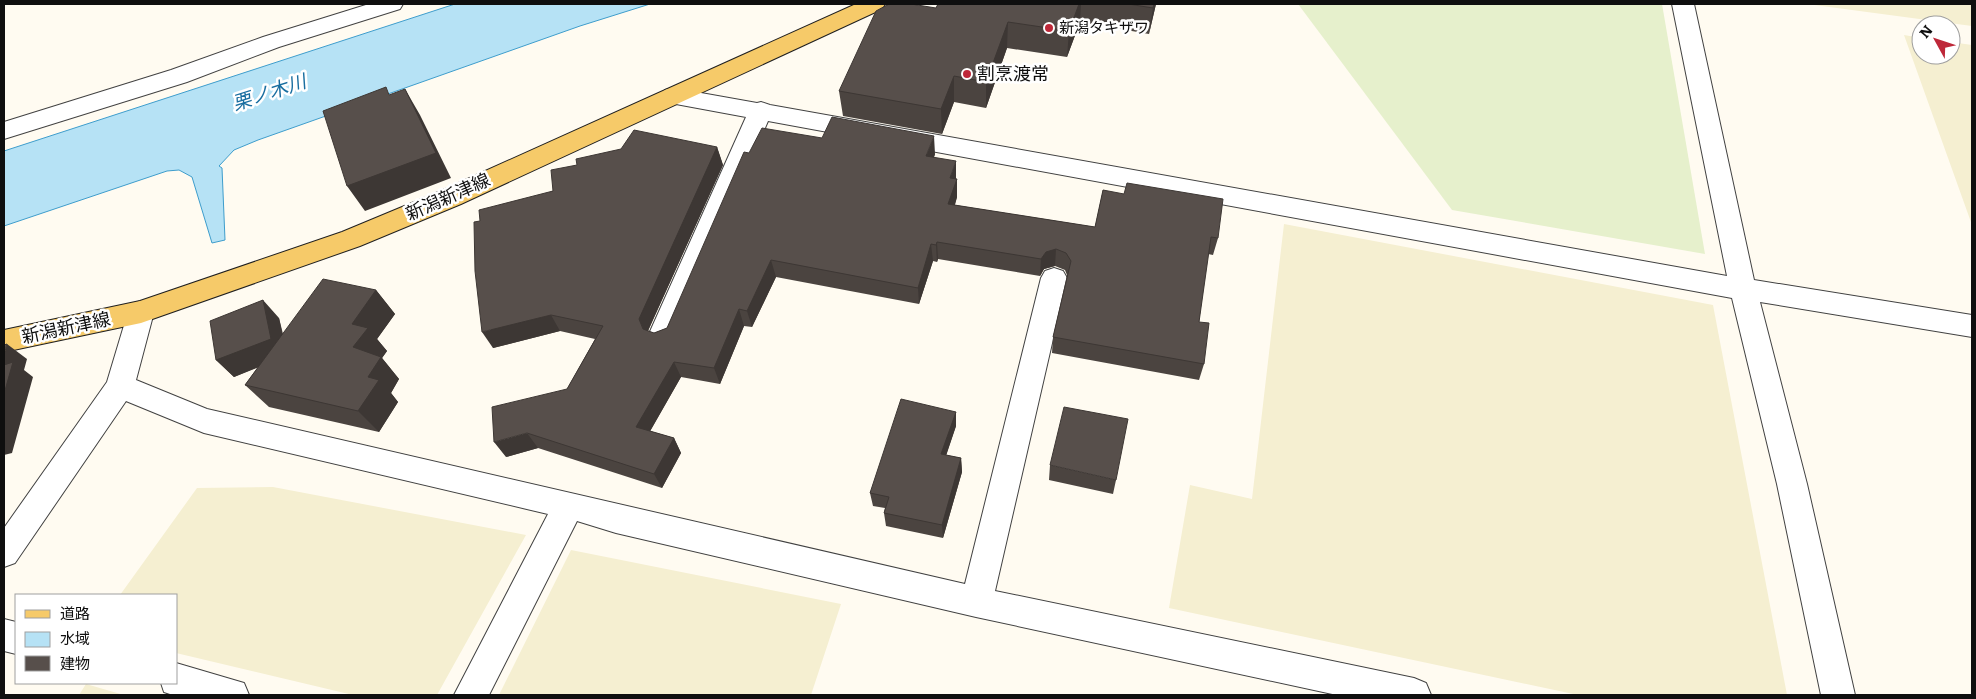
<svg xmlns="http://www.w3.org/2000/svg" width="1976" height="699" viewBox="0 0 1976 699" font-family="Literata,'Noto Sans JP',serif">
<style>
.farmland{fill:#f5efd1}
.pitch{fill:#e6f0cc}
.water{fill:#b6e2f5;stroke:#3e9dcc}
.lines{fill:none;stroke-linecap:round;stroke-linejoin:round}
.minor-casing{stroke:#424242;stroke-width:2}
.major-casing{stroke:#202020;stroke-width:2}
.minor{fill:#fff;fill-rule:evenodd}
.major{fill:#f6ca69;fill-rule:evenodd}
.wall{fill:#4b4440}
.shaded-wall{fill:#3d3734}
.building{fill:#574f4b;stroke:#3d3734}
.poi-dot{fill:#be2839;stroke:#fff;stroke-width:2}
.labels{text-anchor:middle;stroke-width:5;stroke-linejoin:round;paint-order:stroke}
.far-poi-label{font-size:15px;fill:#0f0f0f;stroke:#fff;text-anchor:start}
.poi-label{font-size:18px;fill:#0f0f0f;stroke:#fff;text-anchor:start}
.street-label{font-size:18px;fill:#0f0f0f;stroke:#fff}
.water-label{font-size:19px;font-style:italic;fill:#196ea0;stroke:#fff}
</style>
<rect width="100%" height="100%" fill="#fffbf1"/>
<!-- farmland -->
<path class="farmland" d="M1807 4H1972V26Z
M1904 35 1921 38V55H1951V42L1972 45V225Z
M1284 224 1713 305 1787 695H1578L1169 608 1190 485 1252 499Z
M273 487 526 535 437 695H353L176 653V595H120L197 488Z
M571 550 841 604 811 695H499Z
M86 684 124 695H79Z"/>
<!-- pitch -->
<path class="pitch" d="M1298 4H1662L1705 254 1452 210Z"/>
<!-- water -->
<path class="water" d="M455 4H650L580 26 258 140 234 150 219 166 222 168 225 240 212 243 192 177 179 170 167 171 4 226V151Z"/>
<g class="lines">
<!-- minor casing -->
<g class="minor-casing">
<path id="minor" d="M369 4H403L400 9 279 47 187 82 4 139V122L171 70 263 37Z
M1672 4H1694L1754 280 1972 315V337L1760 302 1807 484 1855 695H1821L1777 484 1732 298 768 121 672 344 662 347 652 344 648 336 746 117 665 102 661 96 665 90 673 88 757 103 761 102 770 105 1727 276Z
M1054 268 1063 271 1067 278 995 591 1414 678 1426 683 1431 695H1337L976 617 616 533 577 521 489 695H454L548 514 204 433 126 401 15 563 4 567V528L107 382 128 312 132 304 141 301 150 304 154 312 136 380 207 409 965 584 1041 278 1045 271Z
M4 619 16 622V654L4 651Z
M176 663 244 683 249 695H173L164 692 161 683H176Z"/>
</g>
<!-- major casing -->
<g class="major-casing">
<path id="major" d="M856 4H885L882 9 461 204 360 246 141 323 4 352V330L140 301 342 232 443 190Z"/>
</g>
<!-- minor -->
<use href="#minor" class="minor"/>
<!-- major -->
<use href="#major" class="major"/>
</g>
<!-- wall -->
<path class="wall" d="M938 4H1156L1149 34 1080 22 1067 57 1007 48 986 108 954 102 942 134 843 116 839 91 936 8Z
M717 147 723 165 648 331 654 333 667 328 749 153 935 154 934 157 956 179 957 197 955 205 1095 227 1103 190 1218 238 1213 255 1208 254 1199 322 1204 364 1199 380 1052 353 1053 337 1067 275 1065 270 1055 266 1044 269 1040 276 938 259 937 262 933 261 919 304 776 277 752 327 744 326 720 384 681 377 650 431 674 438 681 453 662 488 538 448 506 457 567 389 595 339 560 331 493 348 480 221 553 191Z
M376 290 395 314 377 339 387 351 382 358 399 379 391 393 398 402 379 432 269 407 245 385 258 367 234 377 216 360 279 318 283 334Z
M956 412V426L946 455 961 458 962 472 943 538 886 526 884 513 885 508 873 506 870 493Z
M1050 465 1116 480 1113 494 1049 480Z"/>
<!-- shaded-wall -->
<path class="shaded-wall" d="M1079 4H1081L1080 22 1067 57 1069 31Z
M1154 4H1156L1149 34 1153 8Z
M1008 22 1007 48 986 108V82Z
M954 76V102L942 134 941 109Z
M405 89 420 115 451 178 365 211 347 186Z
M934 136 935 154 928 174 926 156Z
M717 147 723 165 646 335 639 319Z
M956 161V179L951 196 950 178Z
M957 179V197L949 222 948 204Z
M937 242 938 259 937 262 936 245Z
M931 244 933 261 919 304 918 288Z
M1056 249 1055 266 1044 269 1040 276 1041 259 1046 252Z
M771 260 776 277 752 327 747 311Z
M376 290 395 314 377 339 387 351 382 358 399 379 391 393 398 402 379 432 358 411 368 377 353 347 352 324Z
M263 300 279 318 287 356 234 377 216 360Z
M739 309 744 326 720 384 714 368Z
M551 315 560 331 493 348 482 332Z
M7 344 27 359 24 370 33 377 12 453 4 455V355Z
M674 362 681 377 644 442 636 427Z
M956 412V426L942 468 941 454Z
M527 433 538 448 506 457 494 442Z
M674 438 681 453 662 488 654 474Z
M961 458 962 472 943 538 942 525Z"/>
<!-- building -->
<path class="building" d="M889 4H911L936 8 938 4H1079L1069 31 1008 22 986 82 954 76 941 109 839 91 876 11Z
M1128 4H1154L1153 8Z
M386 87 389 95 405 89 436 153 347 186 323 111Z
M832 117 934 136 926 156 956 161 950 178 957 179 948 204 1095 227 1103 190 1124 194 1127 183 1223 199 1218 238 1211 237 1199 322 1209 323 1204 364 1053 337 1071 261 1066 253 1056 249 1046 252 1041 259 937 242 936 245 931 244 918 288 771 260 747 311 739 309 714 368 674 362 636 427 674 438 654 474 527 433 494 442 492 407 567 389 603 326 551 315 482 332 475 271 474 222 480 221 479 210 553 191 551 170 577 165 576 159 621 149 634 130 717 147 639 319 643 329 654 333 667 328 744 152 749 153 762 128 822 138Z
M323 279 376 290 352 324 368 328 353 347 381 357 368 377 379 380 358 411 245 385Z
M263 300 271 339 216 360 210 321Z
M7 344 4 355V345Z
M13 362 4 394V365Z
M901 399 956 412 941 454 961 458 942 525 884 513 889 497 870 493Z
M1064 407 1128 419 1116 480 1050 465Z"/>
<!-- markers -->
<g class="poi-dot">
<circle cx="1049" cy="28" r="5"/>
<circle cx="967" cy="74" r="5"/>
</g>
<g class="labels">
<!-- far-poi labels -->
<g class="far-poi-label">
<text x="1059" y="33">新潟タキザワ</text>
</g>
<!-- poi labels -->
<g class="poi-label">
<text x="977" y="80">割烹渡常</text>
</g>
<!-- street labels -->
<g class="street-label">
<text transform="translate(448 197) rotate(-24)" y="6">新潟新津線</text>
<text transform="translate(66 328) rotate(-12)" y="6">新潟新津線</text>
</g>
<!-- water labels -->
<g class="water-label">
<text transform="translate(269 92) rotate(-18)" y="7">栗ノ木川</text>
</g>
</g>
<!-- border -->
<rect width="1976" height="699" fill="none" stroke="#0f0f0f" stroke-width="10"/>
<!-- legend -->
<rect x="15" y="594" width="162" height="90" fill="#ffffff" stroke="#9f9f9f"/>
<rect x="25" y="610" width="25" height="8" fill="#f6ca69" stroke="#9f9f9f"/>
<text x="60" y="619" font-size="15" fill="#0f0f0f">道路</text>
<rect x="25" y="632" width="25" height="15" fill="#b6e2f5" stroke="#9f9f9f"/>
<text x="60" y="644" font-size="15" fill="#0f0f0f">水域</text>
<rect x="25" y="656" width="25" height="15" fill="#574f4b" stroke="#9f9f9f"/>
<text x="60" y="669" font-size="15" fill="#0f0f0f">建物</text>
<!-- north arrow -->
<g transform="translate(1936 40) rotate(310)"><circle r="24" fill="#ffffff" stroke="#9f9f9f"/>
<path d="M0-4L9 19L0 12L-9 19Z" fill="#be2839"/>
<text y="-8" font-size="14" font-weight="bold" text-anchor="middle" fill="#0f0f0f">N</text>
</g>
</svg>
